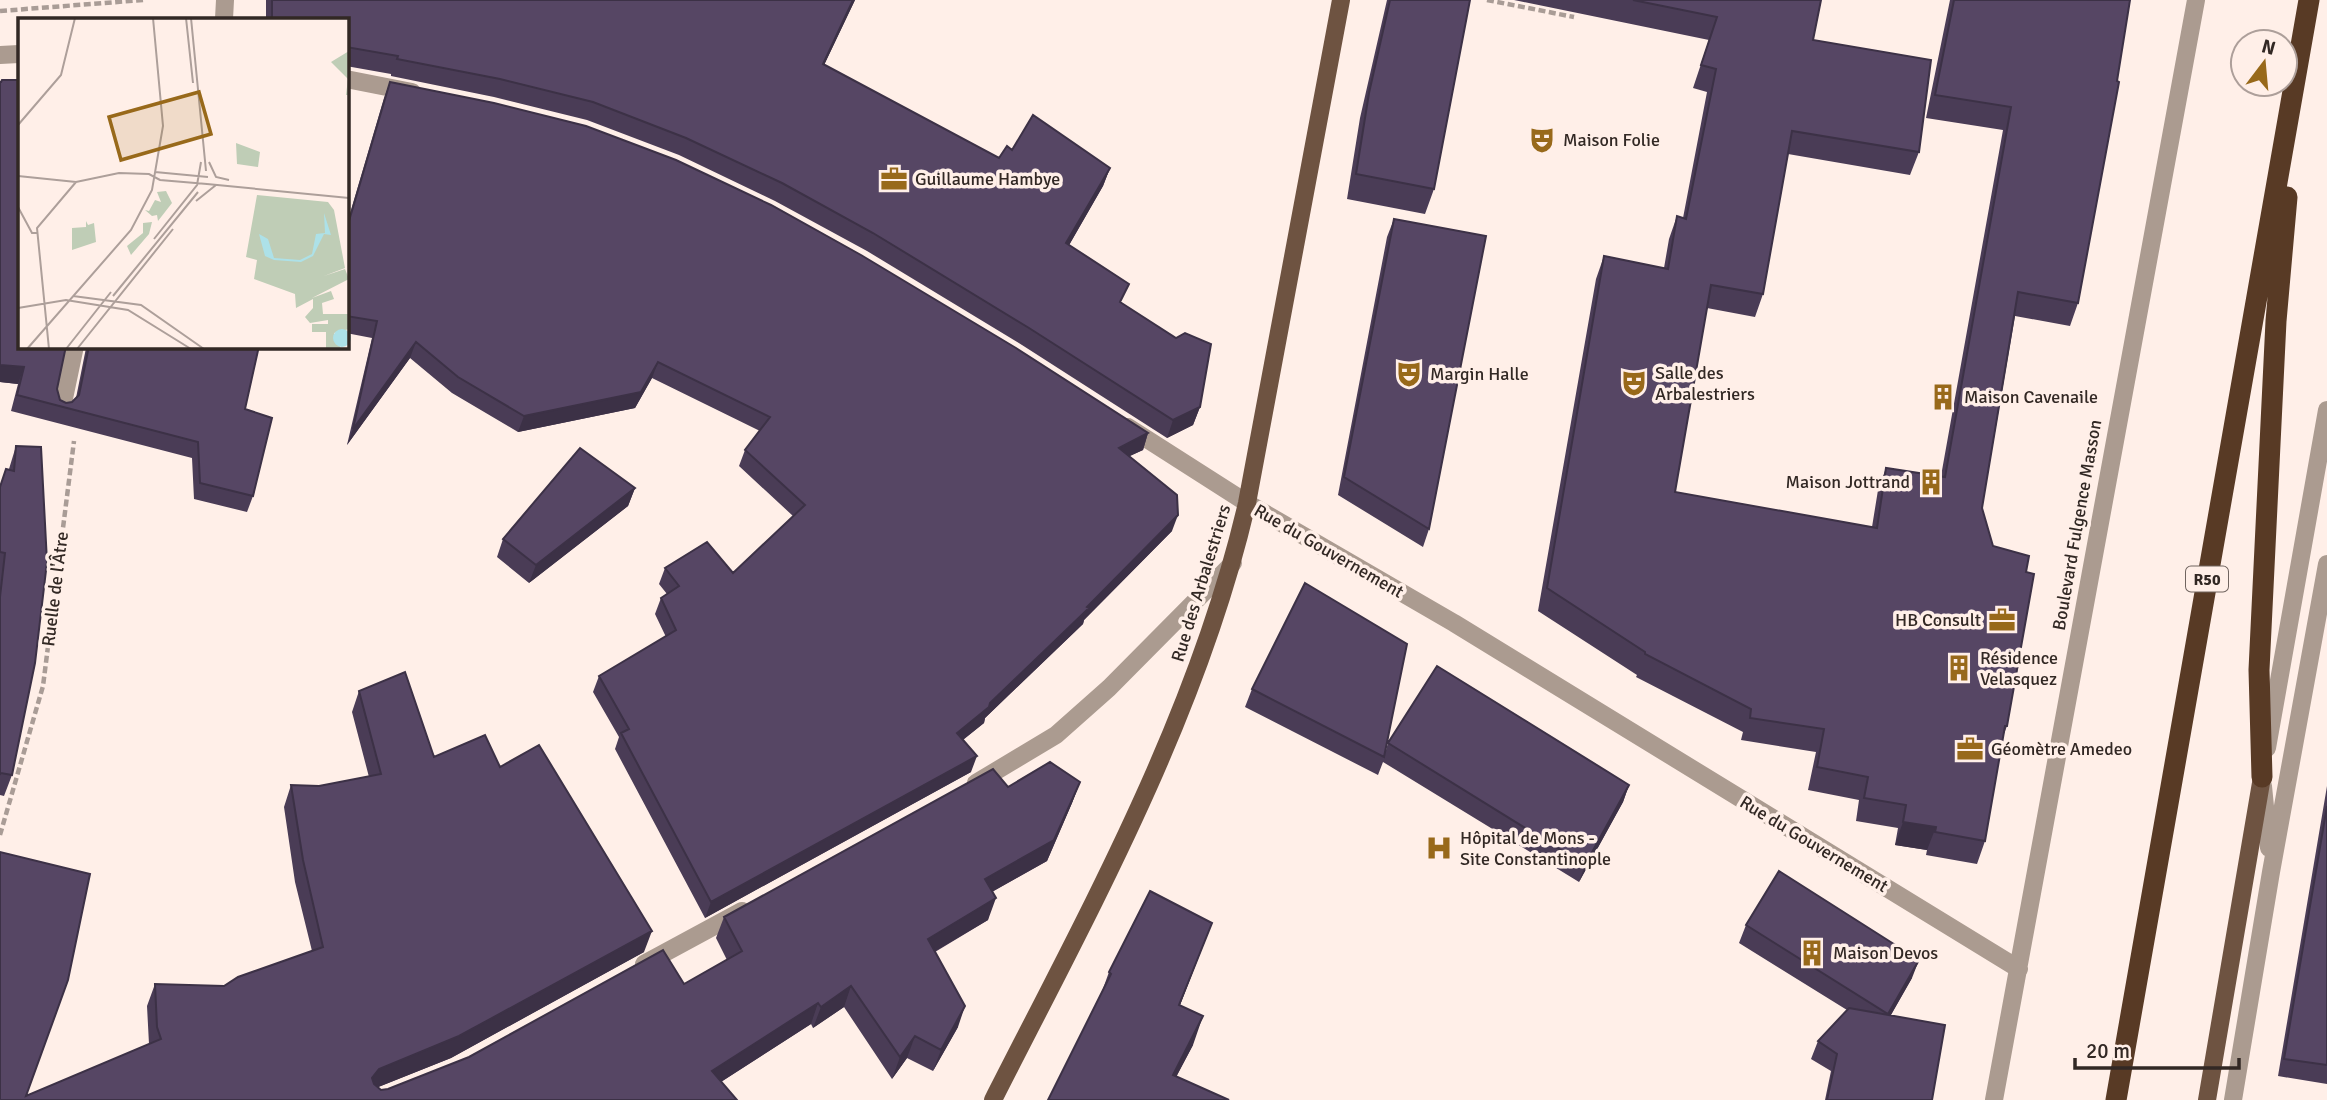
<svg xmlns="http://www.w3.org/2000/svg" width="2327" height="1100" viewBox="0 0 2327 1100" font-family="Signika,sans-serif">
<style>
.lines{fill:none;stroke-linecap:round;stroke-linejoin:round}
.path{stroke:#a99c96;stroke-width:4.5;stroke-dasharray:7 3.5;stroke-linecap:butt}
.minor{stroke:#ab9b90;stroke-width:18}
.major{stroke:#6e5341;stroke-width:18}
.highway{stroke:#583a25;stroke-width:21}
.wall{fill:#4a3c56}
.shaded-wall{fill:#3c3146}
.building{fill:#564664;stroke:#3c3146;stroke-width:2}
.labels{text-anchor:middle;stroke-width:7;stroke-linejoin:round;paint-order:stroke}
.shield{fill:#ffefe8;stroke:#70645f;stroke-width:2}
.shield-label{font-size:16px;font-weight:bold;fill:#322824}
.poi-label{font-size:18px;fill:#322824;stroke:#ffefe8;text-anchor:start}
.street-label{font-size:18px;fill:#322824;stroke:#ffefe8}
.inset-road{fill:none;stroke:#ad9f9a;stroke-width:2}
.view{fill:#98691a;fill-opacity:0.15;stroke:#98691a;stroke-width:3.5}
.inset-edge{fill:none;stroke:#322824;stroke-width:3.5}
</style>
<rect width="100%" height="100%" fill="#ffefe8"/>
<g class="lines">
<!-- path -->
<path class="path" d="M1487 0 1574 17
M0 11 143 0
M0 835 43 686 74 441"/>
<!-- minor -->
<path class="minor" d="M224 19 225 0
M0 55 19 54
M346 79 412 92
M62 408 75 346
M1128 427 1247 503 1454 623 2019 969
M2267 748 2327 410
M976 783 1056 735 1109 688 1233 563
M2263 786 2269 848
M644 964 742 911
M1994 1100 2196 0
M2233 1100 2271 872 2327 564"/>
<!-- major -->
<path class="major" d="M993 1100C1091 907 1198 715 1247 503L1341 0
M2207 1100 2262 777"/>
<!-- highway -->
<path class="highway" d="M2262 777 2259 670 2276 321 2287 197
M2116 1100 2309 0"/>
</g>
<!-- wall -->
<path class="wall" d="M266 0H855L824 65 999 158 1012 150 1110 168 1103 186 1069 245 1122 304 1200 407 1193 425 1167 438 1022 345 867 251 775 201 679 155 587 120 494 97 391 76V74L346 66V19H266Z
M1387 0H1470L1434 189 1425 214 1347 199 1360 118Z
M1514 0H1821L1813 40 1919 152 1910 175 1788 154 1763 294 1755 317 1707 308 1675 492 1872 527 1878 490 1886 468 1941 476 2003 130 1926 118 1950 0H2130L2078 303 2070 326 2015 316 1982 508 2007 726 2002 739 1985 841 1977 864 1926 855 1927 850 1895 845 1898 828 1856 821 1859 800 1808 790 1816 752 1741 740 1743 732 1636 677 1637 675 1538 611 1596 279 1604 256 1664 268 1669 239 1677 216 1683 218 1707 92 1693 88 1709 40Z
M0 82 57 389 60 400 66 403 72 402 76 398 86 348V346H259L245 409 253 496 247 512 194 499 192 458 11 411 18 384 0 382Z
M390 82 1148 433 1143 450 1129 456 1172 531 1084 620 1083 624 985 718 984 723 963 740 971 772 705 918 615 749 619 737 593 692 599 676 666 637 655 614 661 598 667 594 659 584 665 568 733 573 793 516 739 466 745 450 760 431 652 378 635 408 518 432 452 393 410 358 347 445 372 338 346 333V227L384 98Z
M1394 219 1429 529 1423 547 1338 495 1387 237Z
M16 446 12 775 4 796 0 795V485L9 469Z
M635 488 628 506 529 583 497 557 503 539Z
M1252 689 1386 750 1388 743 1629 785 1623 802 1579 882 1383 762 1378 775 1245 707Z
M359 691 434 757 500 767 644 952 451 1058 378 1087 381 1090 388 1089 684 984 727 960 716 938 724 917 1008 787 1080 782 1072 803 1047 861 992 892 988 920 935 952 958 1027 933 1071 907 1058 892 1079 844 1007 813 1028 811 1024 721 1082 737 1100 26 1096 149 1044 147 1006 155 984 224 986 312 951 295 882 284 807 291 785 319 786 369 777 352 712Z
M2327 786V1084L2278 1076Z
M1212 923 1180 1005 1193 1045 1176 1077 1048 1100 1100 997 1109 972Z
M1746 925 1912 978 1891 1015 1932 1100H1825L1831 1071 1811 1059 1818 1041 1847 1010 1739 943Z"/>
<!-- shaded-wall -->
<path class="shaded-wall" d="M853 0H855L816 82 823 64Z
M1110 168 1103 186 1060 261 1066 243Z
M416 342 410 358 347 445 353 429Z
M658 362 652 378 635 408 518 432 524 416Z
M0 365 24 367 18 384 0 382Z
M1200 407 1193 425 1167 438 1173 420Z
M1148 433 1143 450 1113 464 1119 448Z
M635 488 628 506 529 583 536 565Z
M1178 515 1172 531 1084 620 1083 624 985 718 984 723 951 749 957 733 990 703 1087 607Z
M977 756 971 772 705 918 711 902Z
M1080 782 1072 803 1047 861 977 900 985 879Z
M1629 785 1623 802 1579 882 1585 865Z
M1903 822 1936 827 1927 850 1895 845Z
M996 898 988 920 920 960 928 939Z
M1212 923 1201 951 1169 1033 1179 1005Z
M652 931 644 952 451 1058 371 1090 372 1078 379 1069Z
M1919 960 1912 978 1881 1032 1888 1014Z
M851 986 844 1007 813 1028 821 1007Z
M818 1003 811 1024 705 1092 712 1071Z
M965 1006 958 1027 933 1071 941 1050Z
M1203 1016 1193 1045 1164 1100 1173 1075Z
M915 1036 907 1058 892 1079 900 1057Z"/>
<!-- building -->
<path class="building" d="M272 0H853L823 64 999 158 1007 146 1012 150 1033 115 1110 168 1066 243 1129 284 1120 302 1176 338 1185 333 1211 344 1200 407 1173 420 1029 328 873 233 782 183 686 138 593 102 500 79 397 59 398 56 346 47V19H272Z
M1390 0H1470L1434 189 1356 174 1369 93Z
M1633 0H1821L1813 40 1931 60 1919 152 1792 131 1763 294 1711 285 1675 492 1877 528 1886 468 1945 477 2011 107 1935 95 1954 0H2130L2117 81 2119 82 2078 303 2018 292 1982 508 1993 546 2029 556 2026 572 2034 574 2007 726H2005L1985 841 1935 832 1936 827 1903 822 1906 805 1864 798 1868 777 1817 767 1824 729 1750 718 1751 709 1645 654V652L1547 588 1604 256 1668 269 1677 216 1686 219 1716 69 1701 65 1717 17Z
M2 80H19V346H66L57 389 60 400 66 403 72 402 79 395 89 346H259L245 409 272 418 253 496 200 483 198 442 17 395 24 367 0 365V82H1Z
M390 82 494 103 586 126 676 160 771 205 861 255 1016 348 1148 433 1119 448 1177 495 1178 515 1087 607 1089 608 990 703 989 707 957 733 977 756 711 902 621 733 629 729 599 676 676 630 661 598 679 586 665 568 707 542 733 573 805 505 745 450 770 417 658 362 641 392 524 416 458 377 416 342 353 429 377 321 346 316V231Z
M1394 219 1486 236 1429 529 1344 477Z
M16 446 41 447 47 562 35 663 12 775 1 773 0 774V597L5 553 0 552V487L6 469 14 471Z
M580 448 635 488 536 565 503 539Z
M1305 583 1407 644 1384 757 1252 689Z
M1437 666 1629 785 1585 865 1388 743Z
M405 672 434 757 485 735 500 767 539 745 652 931 459 1036 379 1069 372 1078 374 1084 381 1090 388 1089 469 1057 663 950 684 984 742 951 724 917 993 769 1008 787 1050 762 1080 782 1054 840 985 879 996 898 928 939 965 1006 941 1050 915 1036 900 1057 851 986 821 1007 818 1003 712 1071 737 1100H0V852L90 874 68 980 26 1096 161 1039 157 1027 155 984 224 986 238 977 323 947 303 860 291 785 319 786 381 774 359 691Z
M2327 806V1065L2284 1059Z
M1779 871 1919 960 1888 1014 1746 925Z
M1150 891 1212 923 1179 1005 1203 1016 1173 1075 1229 1100H1048L1111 974 1109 972Z
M1849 1008 1945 1025 1932 1100H1827L1837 1054 1818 1041Z"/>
<!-- icons -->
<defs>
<g id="theatre-bare" transform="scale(2.1)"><path d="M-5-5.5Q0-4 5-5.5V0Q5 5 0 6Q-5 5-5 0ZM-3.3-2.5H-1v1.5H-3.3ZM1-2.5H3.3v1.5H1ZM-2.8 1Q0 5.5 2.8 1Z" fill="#98691a" stroke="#ffefe8" stroke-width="2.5" paint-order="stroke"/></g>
<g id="office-bare" transform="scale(2.1)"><path d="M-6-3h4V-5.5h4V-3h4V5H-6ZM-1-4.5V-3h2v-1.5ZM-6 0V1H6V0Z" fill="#98691a" stroke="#ffefe8" stroke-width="2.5" paint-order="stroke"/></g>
<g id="building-bare" transform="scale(2.1)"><path d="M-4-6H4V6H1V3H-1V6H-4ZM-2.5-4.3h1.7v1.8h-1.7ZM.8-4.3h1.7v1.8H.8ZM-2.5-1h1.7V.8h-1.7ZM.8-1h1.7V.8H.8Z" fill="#98691a" stroke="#ffefe8" stroke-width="2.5" paint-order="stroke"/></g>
<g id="hospital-bare" transform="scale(2.1)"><path d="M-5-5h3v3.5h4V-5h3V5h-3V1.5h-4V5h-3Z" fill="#98691a" stroke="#ffefe8" stroke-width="2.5" paint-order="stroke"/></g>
</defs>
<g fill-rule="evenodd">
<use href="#theatre-bare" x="1542" y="140"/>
<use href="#office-bare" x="894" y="179"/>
<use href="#theatre-bare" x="1409" y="374"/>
<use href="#theatre-bare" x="1634" y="383"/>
<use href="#building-bare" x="1943" y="397"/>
<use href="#building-bare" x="1931" y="482"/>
<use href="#office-bare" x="2002" y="620"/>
<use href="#building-bare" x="1959" y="668"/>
<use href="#office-bare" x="1970" y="749"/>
<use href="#hospital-bare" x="1439" y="848"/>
<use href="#building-bare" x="1812" y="953"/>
</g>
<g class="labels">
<!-- shield labels -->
<rect class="shield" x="2186" y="566.5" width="42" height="25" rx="5"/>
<g class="shield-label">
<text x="2207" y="585">R50</text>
</g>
<!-- poi labels -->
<g class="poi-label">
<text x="1563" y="146">Maison Folie</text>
<text x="915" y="185">Guillaume Hambye</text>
<text x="1655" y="379">Salle des<tspan x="1655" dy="21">Arbalestriers</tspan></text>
<text x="1430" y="380">Margin Halle</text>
<text x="1964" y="403">Maison Cavenaile</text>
<text x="1910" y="488" text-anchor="end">Maison Jottrand</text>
<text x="1981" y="626" text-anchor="end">HB Consult</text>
<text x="1980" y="664">Résidence<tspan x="1980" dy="21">Velasquez</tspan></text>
<text x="1991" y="755">Géomètre Amedeo</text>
<text x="1460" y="844">Hôpital de Mons -<tspan x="1460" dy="21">Site Constantinople</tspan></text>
<text x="1833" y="959">Maison Devos</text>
</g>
<!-- street labels -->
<g class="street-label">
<text transform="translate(2077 525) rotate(-80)" y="6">Boulevard Fulgence Masson</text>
<text transform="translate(1329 551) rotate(30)" y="6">Rue du Gouvernement</text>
<text transform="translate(1201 583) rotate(-73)" y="6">Rue des Arbalestriers</text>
<text transform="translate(55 589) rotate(-83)" y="6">Ruelle de l'Âtre</text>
<text transform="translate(1814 844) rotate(31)" y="6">Rue du Gouvernement</text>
</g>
</g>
<!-- overview -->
<g transform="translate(18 18)">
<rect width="331" height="331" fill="#ffefe8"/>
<path d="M331 33V77H328L330 61 313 44ZM218 125 242 134 240 149 219 146ZM148 173 154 185 140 203 139 197 134 198 127 192 131 193 137 182 143 184 139 174ZM239 177 310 184 316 192 327 250 306 258 327 251 331 261 294 280 313 273 316 281 304 285 305 296H331V311L316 315 323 331H308V314H294V306H310V302L292 305 287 299 295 290V281L278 290 277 276 236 261 239 242 228 239ZM68 203 70 207 76 205 78 224 54 232V210L68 209ZM134 204 131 216 113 237 109 228 125 215V205Z" fill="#bfcdb6"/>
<path d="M306 195 313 217 306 216 295 238 283 244 256 242 247 238 241 216 250 221 256 240 282 242 294 236 298 216 307 215ZM315 320a9 9 0 1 1 18 0a9 9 0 1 1-18 0Z" fill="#ade1e8"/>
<path class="inset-road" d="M168 0 175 65M173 0 188 153M0 107 43 57 57 0M191 144 198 159 211 162M137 154 190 159M0 158 58 164 101 155 131 156 142 162 189 166M189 166 331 180M178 183 198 167M0 189 14 215H19M136 221 179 167 183 144M55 278 123 287 186 331M95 278 180 174M0 290 48 282 110 292 173 331M9 331 113 212 134 172 145 108 135 0M31 331 19 210 58 164M48 331 93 274M59 331 155 211"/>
<path class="view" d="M181 74 193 116 103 142 91 99Z"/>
<rect width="331" height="331" class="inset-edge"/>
</g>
<!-- north arrow -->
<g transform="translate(2264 63) rotate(16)"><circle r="33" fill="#ffefe8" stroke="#ad9f9a" stroke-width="2"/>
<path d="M0-5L12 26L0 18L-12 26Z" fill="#98691a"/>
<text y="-10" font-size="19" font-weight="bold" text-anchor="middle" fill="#322824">N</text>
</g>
<!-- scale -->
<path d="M2075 1058v10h164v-10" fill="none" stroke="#322824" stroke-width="3.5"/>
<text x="2086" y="1058" font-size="21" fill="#322824" stroke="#ffefe8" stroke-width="5" paint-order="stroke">20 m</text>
</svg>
